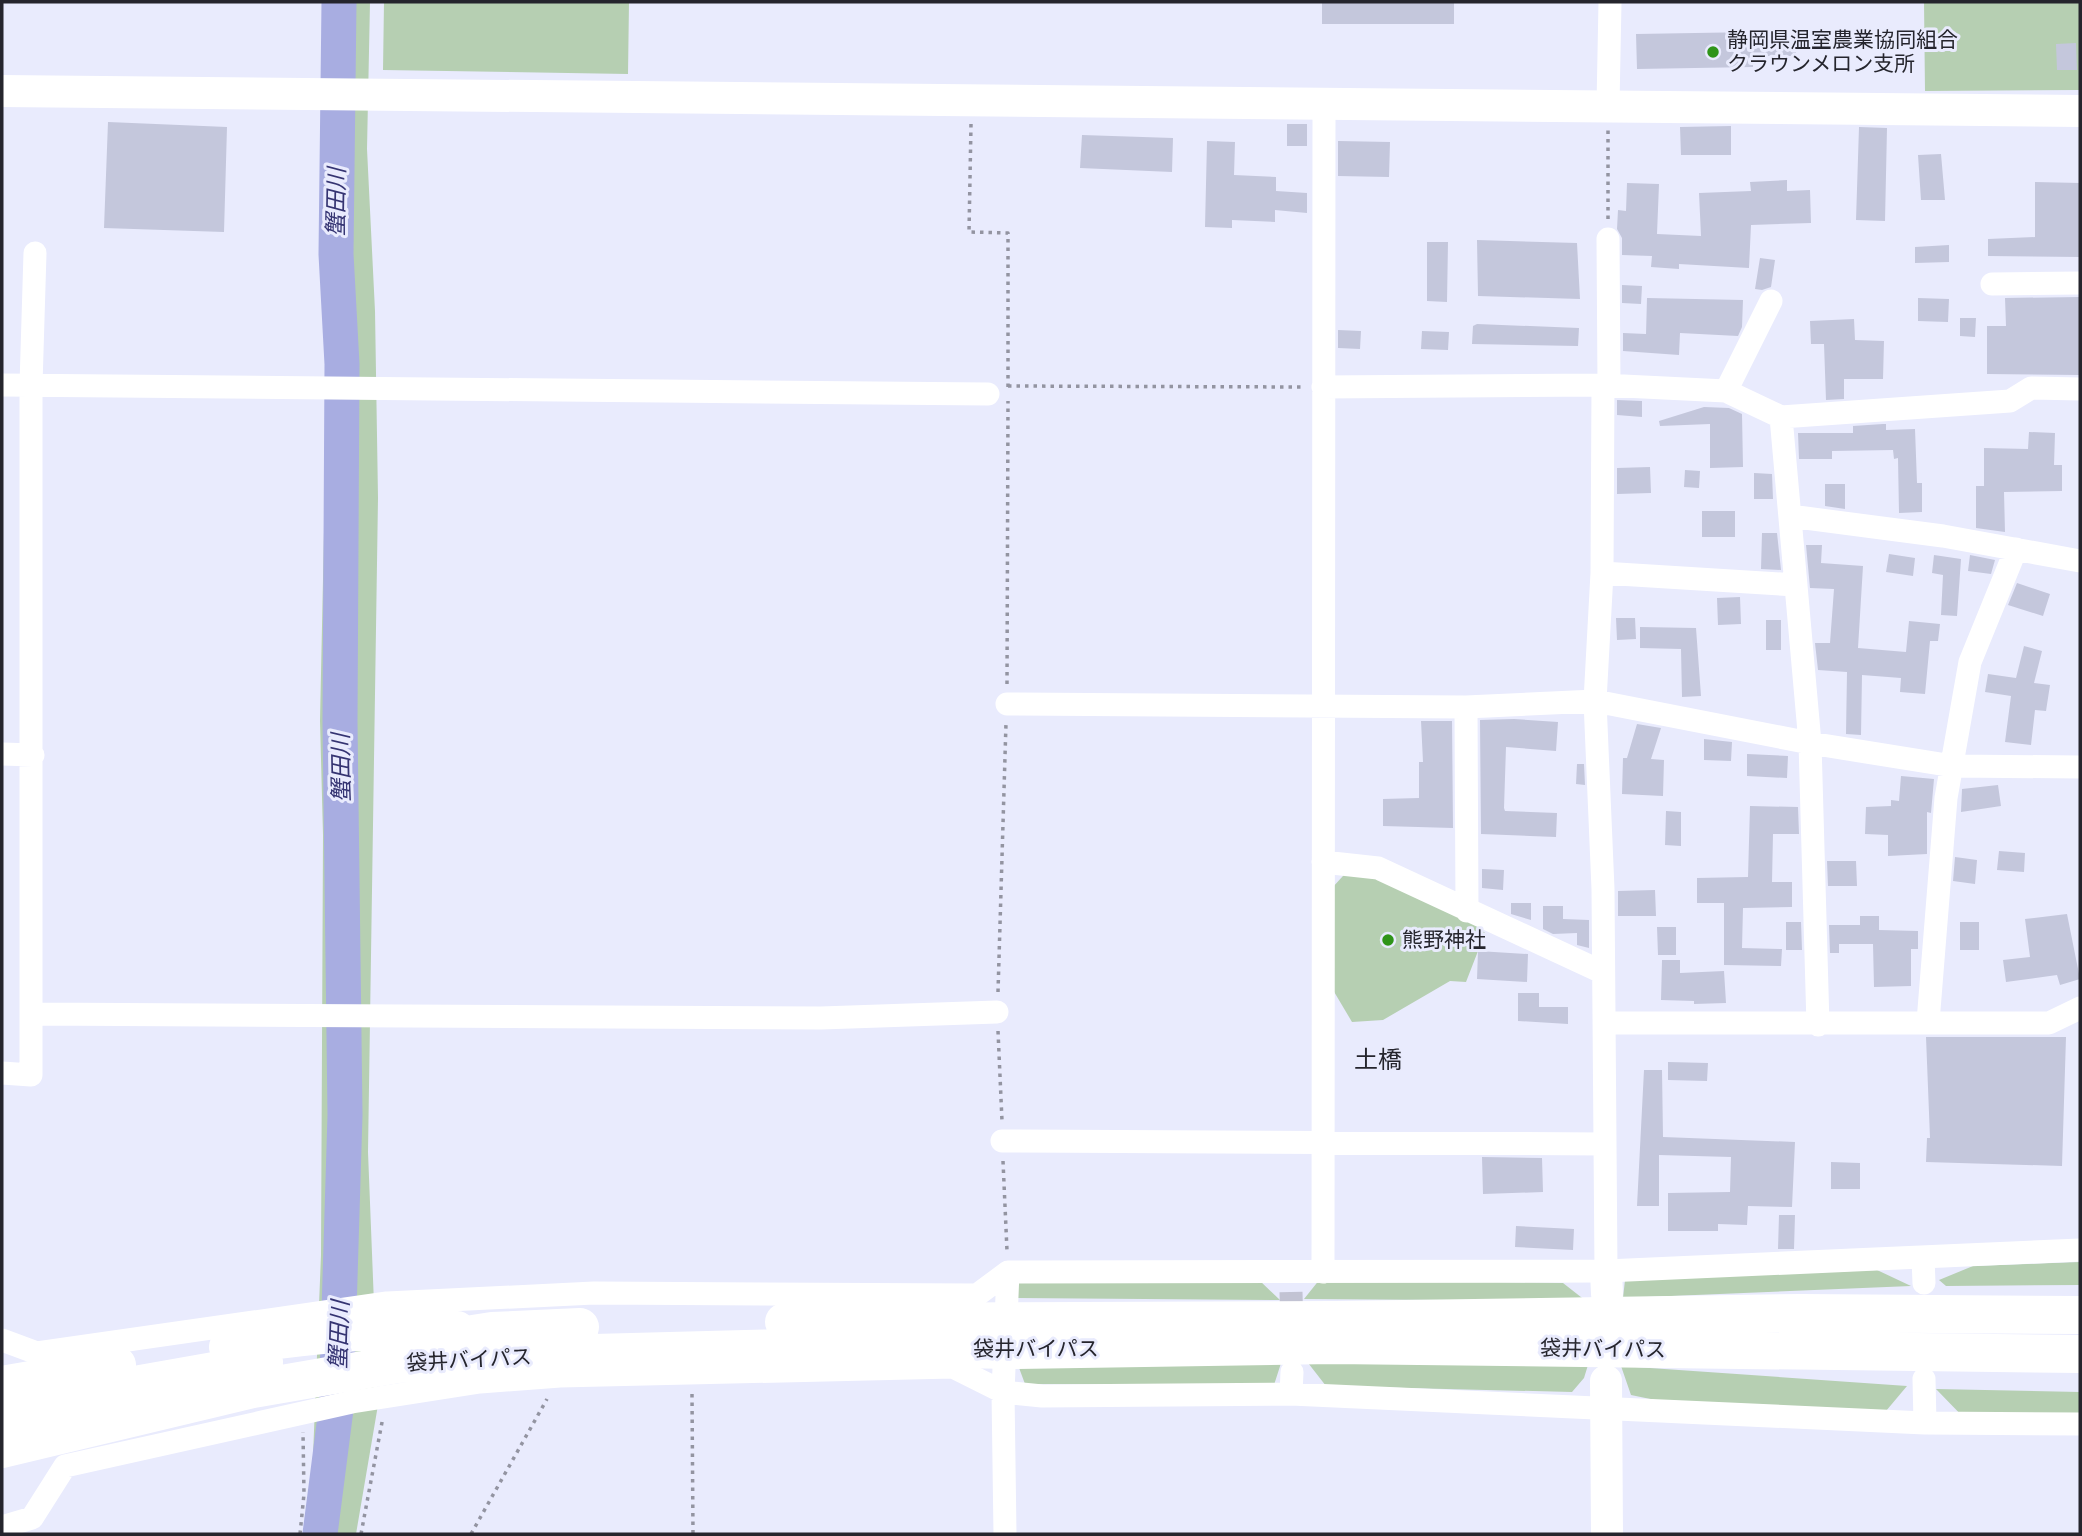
<svg xmlns="http://www.w3.org/2000/svg" width="2082" height="1536" viewBox="0 0 2082 1536" font-family="'Alegreya Sans','Noto Sans JP',sans-serif">
<style>
.green{fill:#b6cfb2}
.lines{fill:none;stroke-linecap:round;stroke-linejoin:round}
.river{stroke:#a8ade1;stroke-width:35}
.building{fill:#c4c7dc}
.street-tunnel{stroke:#c2c3d3;stroke-width:23;stroke-dasharray:23 11;stroke-linecap:butt}
.path{stroke:#9394a1;stroke-width:3.5;stroke-dasharray:3.5 5;stroke-linecap:butt}
.street{stroke:#fff;stroke-width:23}
.secondary{stroke:#fff;stroke-width:32}
.highway{stroke:#fff;stroke-width:38}
.poi-dot{fill:#2f9419;stroke:#e9ebfd;stroke-width:2.5}
.labels{text-anchor:middle;stroke-width:6;stroke-linejoin:round;paint-order:stroke}
.poi-label{font-size:21px;fill:#25252d;stroke:#e9ebfd;text-anchor:start}
.street-label{font-size:21px;fill:#25252d;stroke:#e9ebfd}
.water-label{font-size:23px;font-style:italic;fill:#353472;stroke:#e9ebfd}
.quarter-label{font-size:24px;fill:#25252d;stroke:#e9ebfd}
</style>
<rect width="100%" height="100%" fill="#e9ebfd"/>
<!-- green -->
<path class="green" d="M328 2H370L367 149 375 311 378 498 368 1152 378 1405 356 1534H305L313 1456 321 1255 323 835 320 721 328 343Z
M384 2H629L628 74 383 70Z
M1924 2H2080V90L1925 91Z
M1353 865 1461 912 1485 933 1466 982 1450 981 1383 1020 1352 1022 1333 990 1332 888Z
M2080 1262V1285L1946 1286 1939 1280 1973 1266Z
M1877 1270 1911 1286 1623 1298 1625 1280Z
M1015 1272 1259 1280 1280 1300 1009 1298Z
M1320 1279 1563 1283 1586 1301 1304 1299Z
M1305 1359 1588 1365 1584 1378 1572 1392 1326 1386Z
M1282 1360 1274 1385 1025 1384 1018 1365Z
M1621 1366 1907 1386 1886 1411 1660 1401 1631 1395Z
M1936 1389 2080 1392V1418L1969 1423Z"/>
<g class="lines">
<!-- river -->
<path class="river" d="M320 1534 336 1409 345 1115 340 722 342 364 336 254 339 2"/>
</g>
<!-- building -->
<path class="building" d="M1322 2H1454V24H1322Z
M1754 32V39H1795L1796 56H1753V67L1637 69 1636 34Z
M2076 43 2077 70H2057L2056 44Z
M108 122 227 127 224 232 104 228Z
M1287 124H1307V146H1287Z
M1731 126V155H1681L1680 127Z
M1859 127 1887 128 1885 221 1856 220Z
M1082 135 1173 138 1172 172 1080 168Z
M1207 141 1235 142 1234 175 1276 177V191L1307 193V213L1275 210V222L1232 220V228L1205 227Z
M1338 141 1390 142 1389 177 1338 176Z
M1941 154 1945 200H1921L1918 155Z
M1787 180V191L1810 190 1811 223 1751 225 1749 268 1679 264V269L1651 267 1652 256 1622 255V238L1617 229 1618 210 1626 211 1627 183 1659 184 1657 234 1701 236 1699 193 1751 191 1750 182Z
M2035 182 2080 183V257L1988 256V239L2035 237Z
M1477 240 1577 243 1580 299 1478 296Z
M1427 242H1448L1447 302 1427 301Z
M1949 245V262L1915 263V247Z
M1760 258 1775 260 1771 287 1762 290 1755 289Z
M1622 285 1642 286 1641 304 1622 303Z
M2080 297V375L1987 374V326H2006L2005 298Z
M1647 298 1743 300 1742 327 1738 336 1680 333 1679 355 1623 351V333L1646 334Z
M1918 298 1949 299 1948 322 1918 321Z
M1960 318H1976L1975 337 1960 336Z
M1854 319 1855 340 1884 341 1883 379H1844V399L1826 400 1824 344H1811L1810 321Z
M1477 324 1579 328 1578 346 1472 344 1473 326Z
M1338 330 1361 331 1360 349 1338 348Z
M1422 331 1449 332 1448 350 1421 349Z
M1617 400 1642 401V417L1617 415Z
M1704 407 1729 408 1742 414 1743 467 1710 468V424L1660 426 1659 421Z
M1883 424H1886V430L1915 429 1917 483H1922V512L1899 513 1898 458 1894 459 1893 450 1832 451V459H1799L1798 433H1853V426Z
M2029 432 2055 433 2054 465H2062V491L2004 492 2005 532 1976 528V486H1984V448L2028 449Z
M1650 467 1651 493 1617 494V468Z
M1685 470 1700 471 1699 488 1684 487Z
M1754 473 1772 474 1773 499H1754Z
M1825 484H1845V509L1825 506Z
M1702 511H1735V537H1702Z
M1762 533H1777L1781 570 1761 569Z
M1806 545H1822L1821 563 1863 566 1858 648 1906 652 1909 621 1940 624 1938 641H1930L1925 694 1900 692 1901 678 1862 675 1861 735 1846 734 1847 672 1818 670 1815 643H1830L1834 589 1810 588Z
M1889 554 1915 558 1913 576 1886 572Z
M1934 555 1961 559 1957 616 1941 615 1943 575 1932 573Z
M1970 555 1995 560 1991 574 1968 571Z
M2017 583 2050 594 2043 616 2008 605Z
M1740 597 1741 624 1718 625 1717 598Z
M1616 618H1635L1636 639 1617 640Z
M1766 620H1781V650H1766Z
M1640 627 1696 628 1701 696 1682 697 1681 649 1640 648Z
M2024 646 2042 651 2034 683 2050 685 2046 711 2035 710 2031 745 2005 742 2011 696 1985 692 1988 674 2016 678Z
M1514 719 1558 722 1556 751 1506 747 1504 808 1505 811 1557 813 1556 837 1481 834 1480 720Z
M1421 721H1452L1453 828 1383 826V799L1419 798V762H1423Z
M1637 724 1661 728 1651 759 1664 760 1663 796 1622 794 1623 758H1627Z
M1704 739 1732 742 1731 761 1704 760Z
M1747 754 1788 756 1787 778 1747 776Z
M1577 764H1584L1585 785 1576 784Z
M1901 776 1934 779 1931 813 1927 812V854L1888 856V835L1865 834 1866 807 1891 806V800L1899 801Z
M1998 785 2001 806 1961 812 1962 789Z
M1750 806 1798 807 1799 834H1773L1772 882H1792V907L1743 908 1742 948 1782 949 1781 966 1724 965V903H1697V878L1748 877Z
M1666 811 1681 812V846L1665 845Z
M1999 851 2025 853 2024 872 1997 870Z
M1955 857 1977 860 1975 884 1953 881Z
M1827 861H1856L1857 886H1828Z
M1482 869 1504 870 1503 890 1482 888Z
M1655 890 1656 916H1618V891Z
M1511 903H1531V920L1511 914Z
M1543 906H1563V919L1589 920V948L1577 945V933L1553 934 1543 929Z
M2067 914 2080 979 2060 985 2057 975 2006 982 2003 960 2030 957 2025 919Z
M1860 916H1879V930L1918 931V949H1911V986L1874 987 1873 944H1839V953H1830L1829 925H1860Z
M1786 922H1801L1802 950H1786Z
M1960 922H1979V950H1960Z
M1657 927H1676V955H1658Z
M1478 951 1528 954 1527 982 1477 979Z
M1662 960H1680V973L1724 971 1726 1003 1694 1004V1001L1661 1000Z
M1518 993H1539V1007H1568V1024L1518 1021Z
M1926 1037H2066L2062 1166 1926 1162 1927 1138H1930Z
M1668 1062 1708 1063 1707 1081 1668 1080Z
M1644 1070H1662L1663 1137 1795 1142 1792 1207 1748 1206 1747 1225 1718 1224V1231H1668V1193L1730 1192 1731 1157 1659 1155V1206H1637Z
M1482 1157 1542 1158 1543 1192 1483 1194Z
M1831 1162 1860 1163V1189H1831Z
M1779 1215H1795L1794 1249H1778Z
M1516 1226 1574 1229 1573 1250 1515 1247Z"/>
<g class="lines">
<!-- street-tunnel -->
<path class="street-tunnel" d="M1291 1292 1292 1331"/>
<!-- path -->
<path class="path" d="M971 124 969 232 1008 233V387
M1608 219V129
M1008 386 1303 387
M1007 684 1008 401
M998 992 1006 723
M998 1031 1002 1121
M1003 1161 1007 1251
M692 1394 693 1534
M300 1534 304 1494 303 1432
M361 1534 383 1417
M471 1534 547 1399"/>
<!-- street -->
<path class="street" d="M1608 105 1610 2
M1608 239 1609 385
M1992 284 2080 283
M2 385 988 394
M1603 385 1602 573 1595 701 1603 889 1606 1271
M1323 387 1603 385 1726 391 1781 417 2010 401 2031 388 2080 389
M1726 391 1771 301
M1781 417 1810 743 1818 1025
M1790 516 1943 536 2080 561
M1602 573 1796 585
M1007 704 1466 707 1595 701 1810 743 1953 766 2080 767
M1466 707 1467 911
M2 754 33 755
M1323 862 1378 868 1602 972
M32 1014 821 1018 997 1012
M1928 1022 1946 798 1970 662 2016 549
M1604 1023H2049L2080 1008
M2 1073 31 1075V385L35 253
M1002 1141 1604 1144
M1923 1258 1924 1283
M1323 1272 1324 104
M2 1340 37 1353 387 1303 594 1293 977 1295 1008 1272 1606 1271 2080 1250
M1924 1379 1925 1423
M1291 1394 1292 1372
M2 1527 32 1518 65 1466 352 1402 480 1382 560 1376 953 1367 1003 1392 1042 1396 1291 1394 1925 1423 2080 1424
M1005 1534 1003 1392 1008 1272"/>
<!-- secondary -->
<path class="secondary" d="M2 91 2080 111
M1606 1271 1607 1294
M1606 1381 1607 1534"/>
<!-- highway -->
<path class="highway" d="M784 1322 1335 1320 1801 1313 2080 1315
M428 1341 492 1331 580 1327
M228 1347C305 1335 380 1327 457 1330
M2 1385 117 1365
M2 1418 118 1388 264 1362
M2 1449 253 1389 398 1364 556 1354 816 1347 1017 1350 1333 1345 2080 1354"/>
</g>
<!-- markers -->
<g class="poi-dot">
<circle cx="1713" cy="52" r="7"/>
<circle cx="1388" cy="940" r="7"/>
</g>
<g class="labels">
<!-- poi labels -->
<g class="poi-label">
<text x="1727" y="47">静岡県温室農業協同組合<tspan x="1727" dy="24">クラウンメロン支所</tspan></text>
<text x="1402" y="947">熊野神社</text>
</g>
<!-- street labels -->
<g class="street-label">
<text x="1036" y="1356">袋井バイパス</text>
<text transform="translate(1603 1349) rotate(1)" y="7">袋井バイパス</text>
<text transform="translate(469 1360) rotate(-3)" y="7">袋井バイパス</text>
</g>
<!-- water labels -->
<g class="water-label">
<text transform="translate(336 202) rotate(-89)" y="8">蟹田川</text>
<text transform="translate(341 768) rotate(-91)" y="8">蟹田川</text>
<text transform="translate(339 1335) rotate(-88)" y="8">蟹田川</text>
</g>
<!-- quarter labels -->
<g class="quarter-label">
<text x="1378" y="1068">土橋</text>
</g>
</g>
<!-- border -->
<rect width="2082" height="1536" fill="none" stroke="#25252d" stroke-width="7"/>
</svg>
